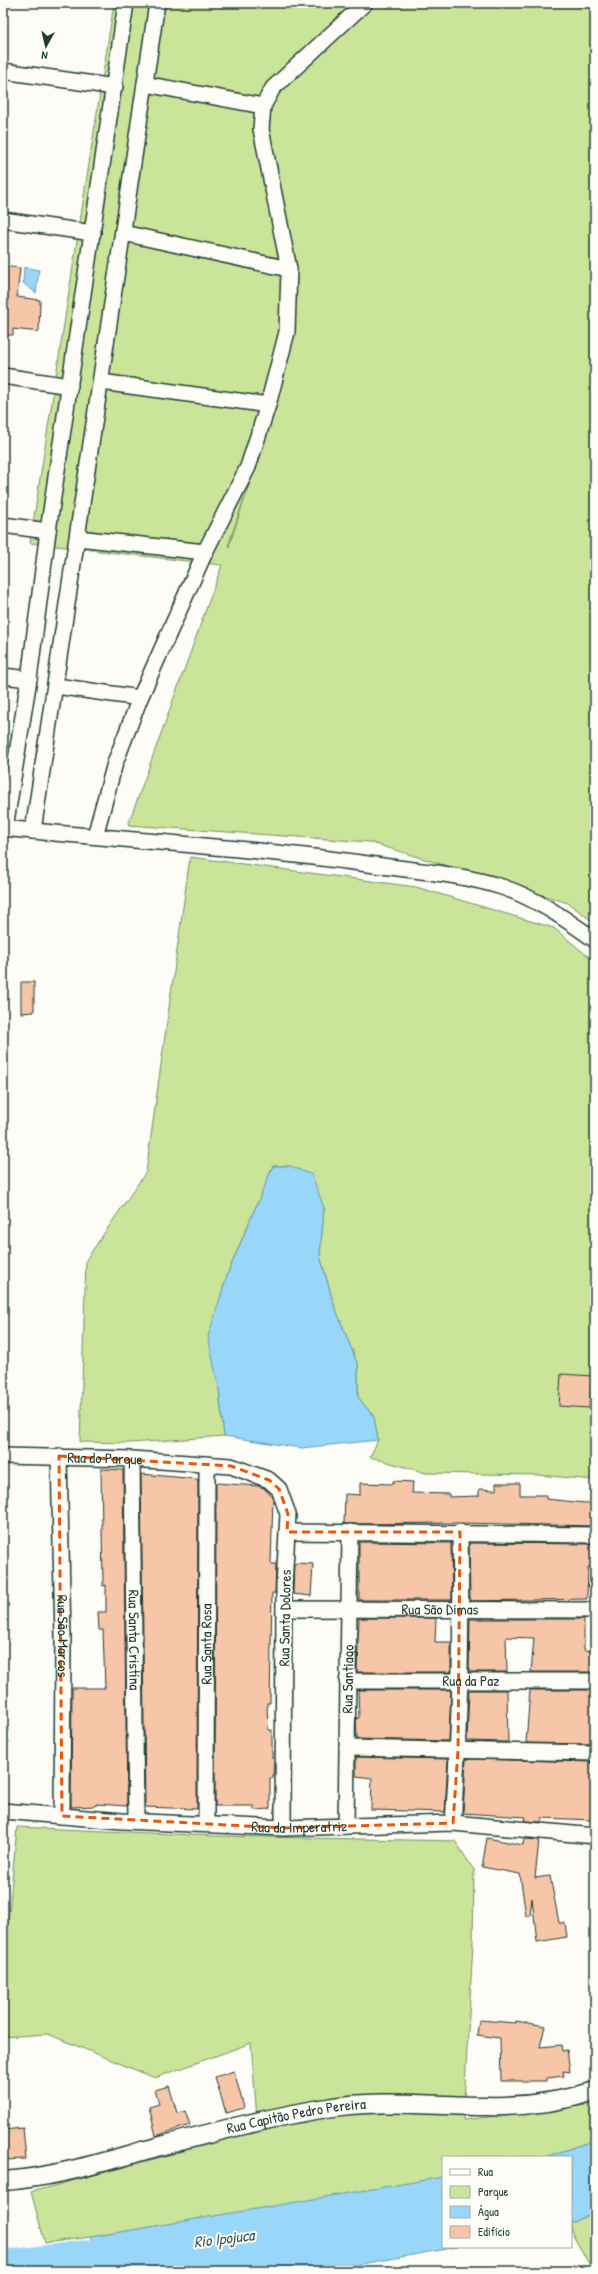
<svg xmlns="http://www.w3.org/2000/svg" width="598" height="2274" viewBox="0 0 598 2274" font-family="'Patrick Hand',sans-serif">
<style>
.green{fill:#cae49a;stroke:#749067;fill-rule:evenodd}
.water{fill:#98d7f9;stroke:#6899aa}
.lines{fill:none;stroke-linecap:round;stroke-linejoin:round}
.river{stroke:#98d7f9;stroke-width:31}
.building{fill:#f7c5a7;stroke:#1f3d34}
.minor-casing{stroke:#1f3d34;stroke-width:18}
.tertiary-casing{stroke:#1f3d34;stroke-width:21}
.minor{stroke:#fdfcf7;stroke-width:15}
.tertiary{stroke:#fdfcf7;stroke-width:18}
.marked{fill:none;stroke:#e8590c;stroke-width:3;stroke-dasharray:8 5;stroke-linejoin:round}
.labels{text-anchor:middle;stroke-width:4;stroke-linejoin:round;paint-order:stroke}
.street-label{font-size:15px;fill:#1f3d34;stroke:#fdfcf7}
.water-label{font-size:16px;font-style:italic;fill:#375c5b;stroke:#fdfcf7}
</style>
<rect width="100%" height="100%" fill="#fdfcf7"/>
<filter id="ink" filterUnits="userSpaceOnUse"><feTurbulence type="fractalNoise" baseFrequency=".025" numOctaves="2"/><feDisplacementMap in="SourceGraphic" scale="8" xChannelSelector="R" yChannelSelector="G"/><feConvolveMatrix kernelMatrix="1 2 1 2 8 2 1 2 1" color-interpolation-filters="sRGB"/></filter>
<g filter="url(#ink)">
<!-- green -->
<path class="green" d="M114 3H595V923L568 903 369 842 128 825 222 565 30 543ZM260 452 232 537 229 547 228 546Z
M190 857 416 887 554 928 595 962V1480L537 1475 426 1473 370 1457 378 1440 374 1417 358 1397V1365L334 1305 320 1256 324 1208 290 1166H273L227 1275 219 1389 224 1436 131 1443 80 1442 86 1260 146 1172Z
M17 1827 215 1836 455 1841 474 1870 473 1944 463 2120 595 2104V2140L545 2157H443V2182L176 2226 45 2243 31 2192 258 2131 251 2043 155 2078 48 2034 3 2037V1977Z
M595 2211V2271H593L571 2232V2224Z"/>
<!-- water -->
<path class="water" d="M24 267 39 270 36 293 23 283Z
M273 1166H290L312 1175 324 1208 320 1256 334 1305 358 1365V1397L374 1417 378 1440 301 1448 224 1436 219 1389 208 1337 227 1275Z
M595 2140V2211L571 2224V2157H545Z
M443 2177V2247H458L321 2271H97L92 2255 91 2237Z"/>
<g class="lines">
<!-- river -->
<path class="river" d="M3 2266 134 2250"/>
</g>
<!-- building -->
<path class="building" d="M3 266 20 268 17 297 40 300 39 332 13 329V335H3Z
M21 982H34V1012L21 1013Z
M561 1374 592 1376 589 1408 559 1406Z
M101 1469 123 1470 127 1806 96 1804V1806L71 1807 72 1688H105L103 1630H99L98 1612H106V1585L103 1586Z
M141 1474 197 1479 198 1482 197 1809 145 1807Z
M393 1481 413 1482 412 1493 449 1494V1497L479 1496V1489L496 1490V1483H520V1495H546V1499L595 1504V1526L460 1523 344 1524 345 1494 360 1495V1483L393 1484Z
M216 1483 258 1486 264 1488 273 1498 271 1564H276L275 1593H272L270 1703H267L268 1730H272V1758H274L273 1778H270V1809L254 1810V1806H215Z
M359 1542 451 1543 452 1600H359Z
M469 1543 595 1544V1567H588L587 1599 470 1601Z
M297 1563 313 1564 311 1596 293 1594 294 1564Z
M359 1618H436L435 1642H451V1672H357Z
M470 1619H584V1650L595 1651 594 1672H531L534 1638 506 1637 507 1672H469Z
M358 1690H451L449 1741 357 1739 356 1718H359Z
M469 1690H507L508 1742 467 1741Z
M530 1690H595V1744L526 1743Z
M356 1757 448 1759 445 1812 371 1810 372 1778 356 1776Z
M466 1759 594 1762V1820L542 1818 541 1822 525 1821 526 1817 463 1813Z
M487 1838 523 1845 524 1839 539 1840 535 1878 550 1876 559 1923H565L567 1937 537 1942 532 1898 530 1916H526L520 1874 482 1867Z
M479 2020 516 2023V2021L545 2026 540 2047 561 2045 562 2051 567 2050 570 2072 563 2071 564 2076 547 2078V2081H501L500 2038 477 2035Z
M234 2071 244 2108 226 2113 215 2077Z
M169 2086 177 2113 185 2111 190 2125 156 2136 149 2107 159 2104 155 2090Z
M23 2128 26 2159 3 2160V2130Z"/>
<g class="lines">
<!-- minor casing -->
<g class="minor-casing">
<g id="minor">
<path d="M3 71 115 87"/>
<path d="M145 84 263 106"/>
<path d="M3 220 93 233"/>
<path d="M123 233 289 269"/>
<path d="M3 376 70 386"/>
<path d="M101 382 268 405"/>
<path d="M3 525 48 531"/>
<path d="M78 538 205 552"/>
<path d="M3 676 29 679"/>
<path d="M56 686 140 698"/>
<path d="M3 828C127 841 252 847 375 865 417 871 462 874 502 887 536 898 567 920 595 940"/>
<path d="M5 828 29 679 48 531 126 3"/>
<path d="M33 831 157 3"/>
<path d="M95 836 115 763 140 698 205 552 248 467 268 405 287 332 289 269 261 129 263 106 273 88 365 3"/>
<path id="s1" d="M3 1456 132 1459 231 1466 269 1480 279 1489 288 1514 284 1586 283 1828"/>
<path id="s2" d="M59 1456 63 1638 62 1816"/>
<path id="s3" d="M132 1459 136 1821"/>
<path d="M287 1532 595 1535"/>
<path id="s4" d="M284 1609 595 1610"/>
<path id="s5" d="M347 1681H595"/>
<path d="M347 1748 595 1753"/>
<path id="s6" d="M3 1811 122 1821 283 1828 453 1823 595 1836"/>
<path d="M453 1823C460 1726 462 1629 460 1532"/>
<path id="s7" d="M206 1824 207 1464"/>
<path id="s8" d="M346 1826 350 1532"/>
</g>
</g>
<!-- tertiary casing -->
<g class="tertiary-casing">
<g id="tertiary">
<path id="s9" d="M3 2181C51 2178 96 2164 142 2151 203 2135 265 2118 327 2108 380 2099 432 2106 485 2106 522 2107 560 2102 595 2091"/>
</g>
</g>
<!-- minor -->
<use href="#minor" class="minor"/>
<!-- tertiary -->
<use href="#tertiary" class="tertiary"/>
</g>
</g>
<!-- marked area -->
<path class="marked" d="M59 1456 231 1466 269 1480 279 1489 288 1514 287 1532H460L458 1751 453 1823 283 1828 62 1816Z"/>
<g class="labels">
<!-- street labels -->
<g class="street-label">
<text dy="5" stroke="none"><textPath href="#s1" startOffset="102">Rua do Parque</textPath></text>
<text dy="5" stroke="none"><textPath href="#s4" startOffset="156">Rua São Dimas</textPath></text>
<text transform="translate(285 1618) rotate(-89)" y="5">Rua Santa Dolores</text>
<text dy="5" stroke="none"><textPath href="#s2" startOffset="180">Rua São Marcos</textPath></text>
<text dy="5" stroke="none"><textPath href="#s3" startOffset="181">Rua Santa Cristina</textPath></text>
<text dy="5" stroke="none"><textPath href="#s7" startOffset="180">Rua Santa Rosa</textPath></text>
<text dy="5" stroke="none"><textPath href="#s8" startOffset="147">Rua Santiago</textPath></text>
<text dy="5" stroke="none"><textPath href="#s5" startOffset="124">Rua da Paz</textPath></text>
<text dy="5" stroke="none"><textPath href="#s6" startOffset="297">Rua da Imperatriz</textPath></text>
<text dy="5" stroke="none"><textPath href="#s9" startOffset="301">Rua Capitão Pedro Pereira</textPath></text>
</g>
<!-- water labels -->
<g class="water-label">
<text transform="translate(224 2238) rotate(-7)" y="6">Rio Ipojuca</text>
</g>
</g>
<!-- margin -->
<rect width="598" height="2274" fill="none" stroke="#fdfcf7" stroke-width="16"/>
<rect x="8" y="8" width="582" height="2258" fill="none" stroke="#1f3d34" stroke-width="1.5" filter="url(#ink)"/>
<!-- legend -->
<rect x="442" y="2156" width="130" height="92" fill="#fdfcf7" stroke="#a4b0a9"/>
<rect x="450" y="2169" width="20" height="6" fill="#fdfcf7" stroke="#a4b0a9"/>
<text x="478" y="2176" font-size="12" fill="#1f3d34">Rua</text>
<rect x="450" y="2186" width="20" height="12" fill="#cae49a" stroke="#a4b0a9"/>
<text x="478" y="2196" font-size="12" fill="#1f3d34">Parque</text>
<rect x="450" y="2206" width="20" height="12" fill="#98d7f9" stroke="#a4b0a9"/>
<text x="478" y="2216" font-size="12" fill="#1f3d34">Água</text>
<rect x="450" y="2226" width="20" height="12" fill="#f7c5a7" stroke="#a4b0a9"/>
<text x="478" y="2236" font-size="12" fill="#1f3d34">Edifício</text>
<!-- north arrow -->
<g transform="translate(46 46) rotate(188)" stroke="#fdfcf7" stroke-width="3" paint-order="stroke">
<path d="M0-3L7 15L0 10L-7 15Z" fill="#1f3d34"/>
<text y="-6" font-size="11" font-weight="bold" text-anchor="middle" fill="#1f3d34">N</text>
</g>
</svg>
